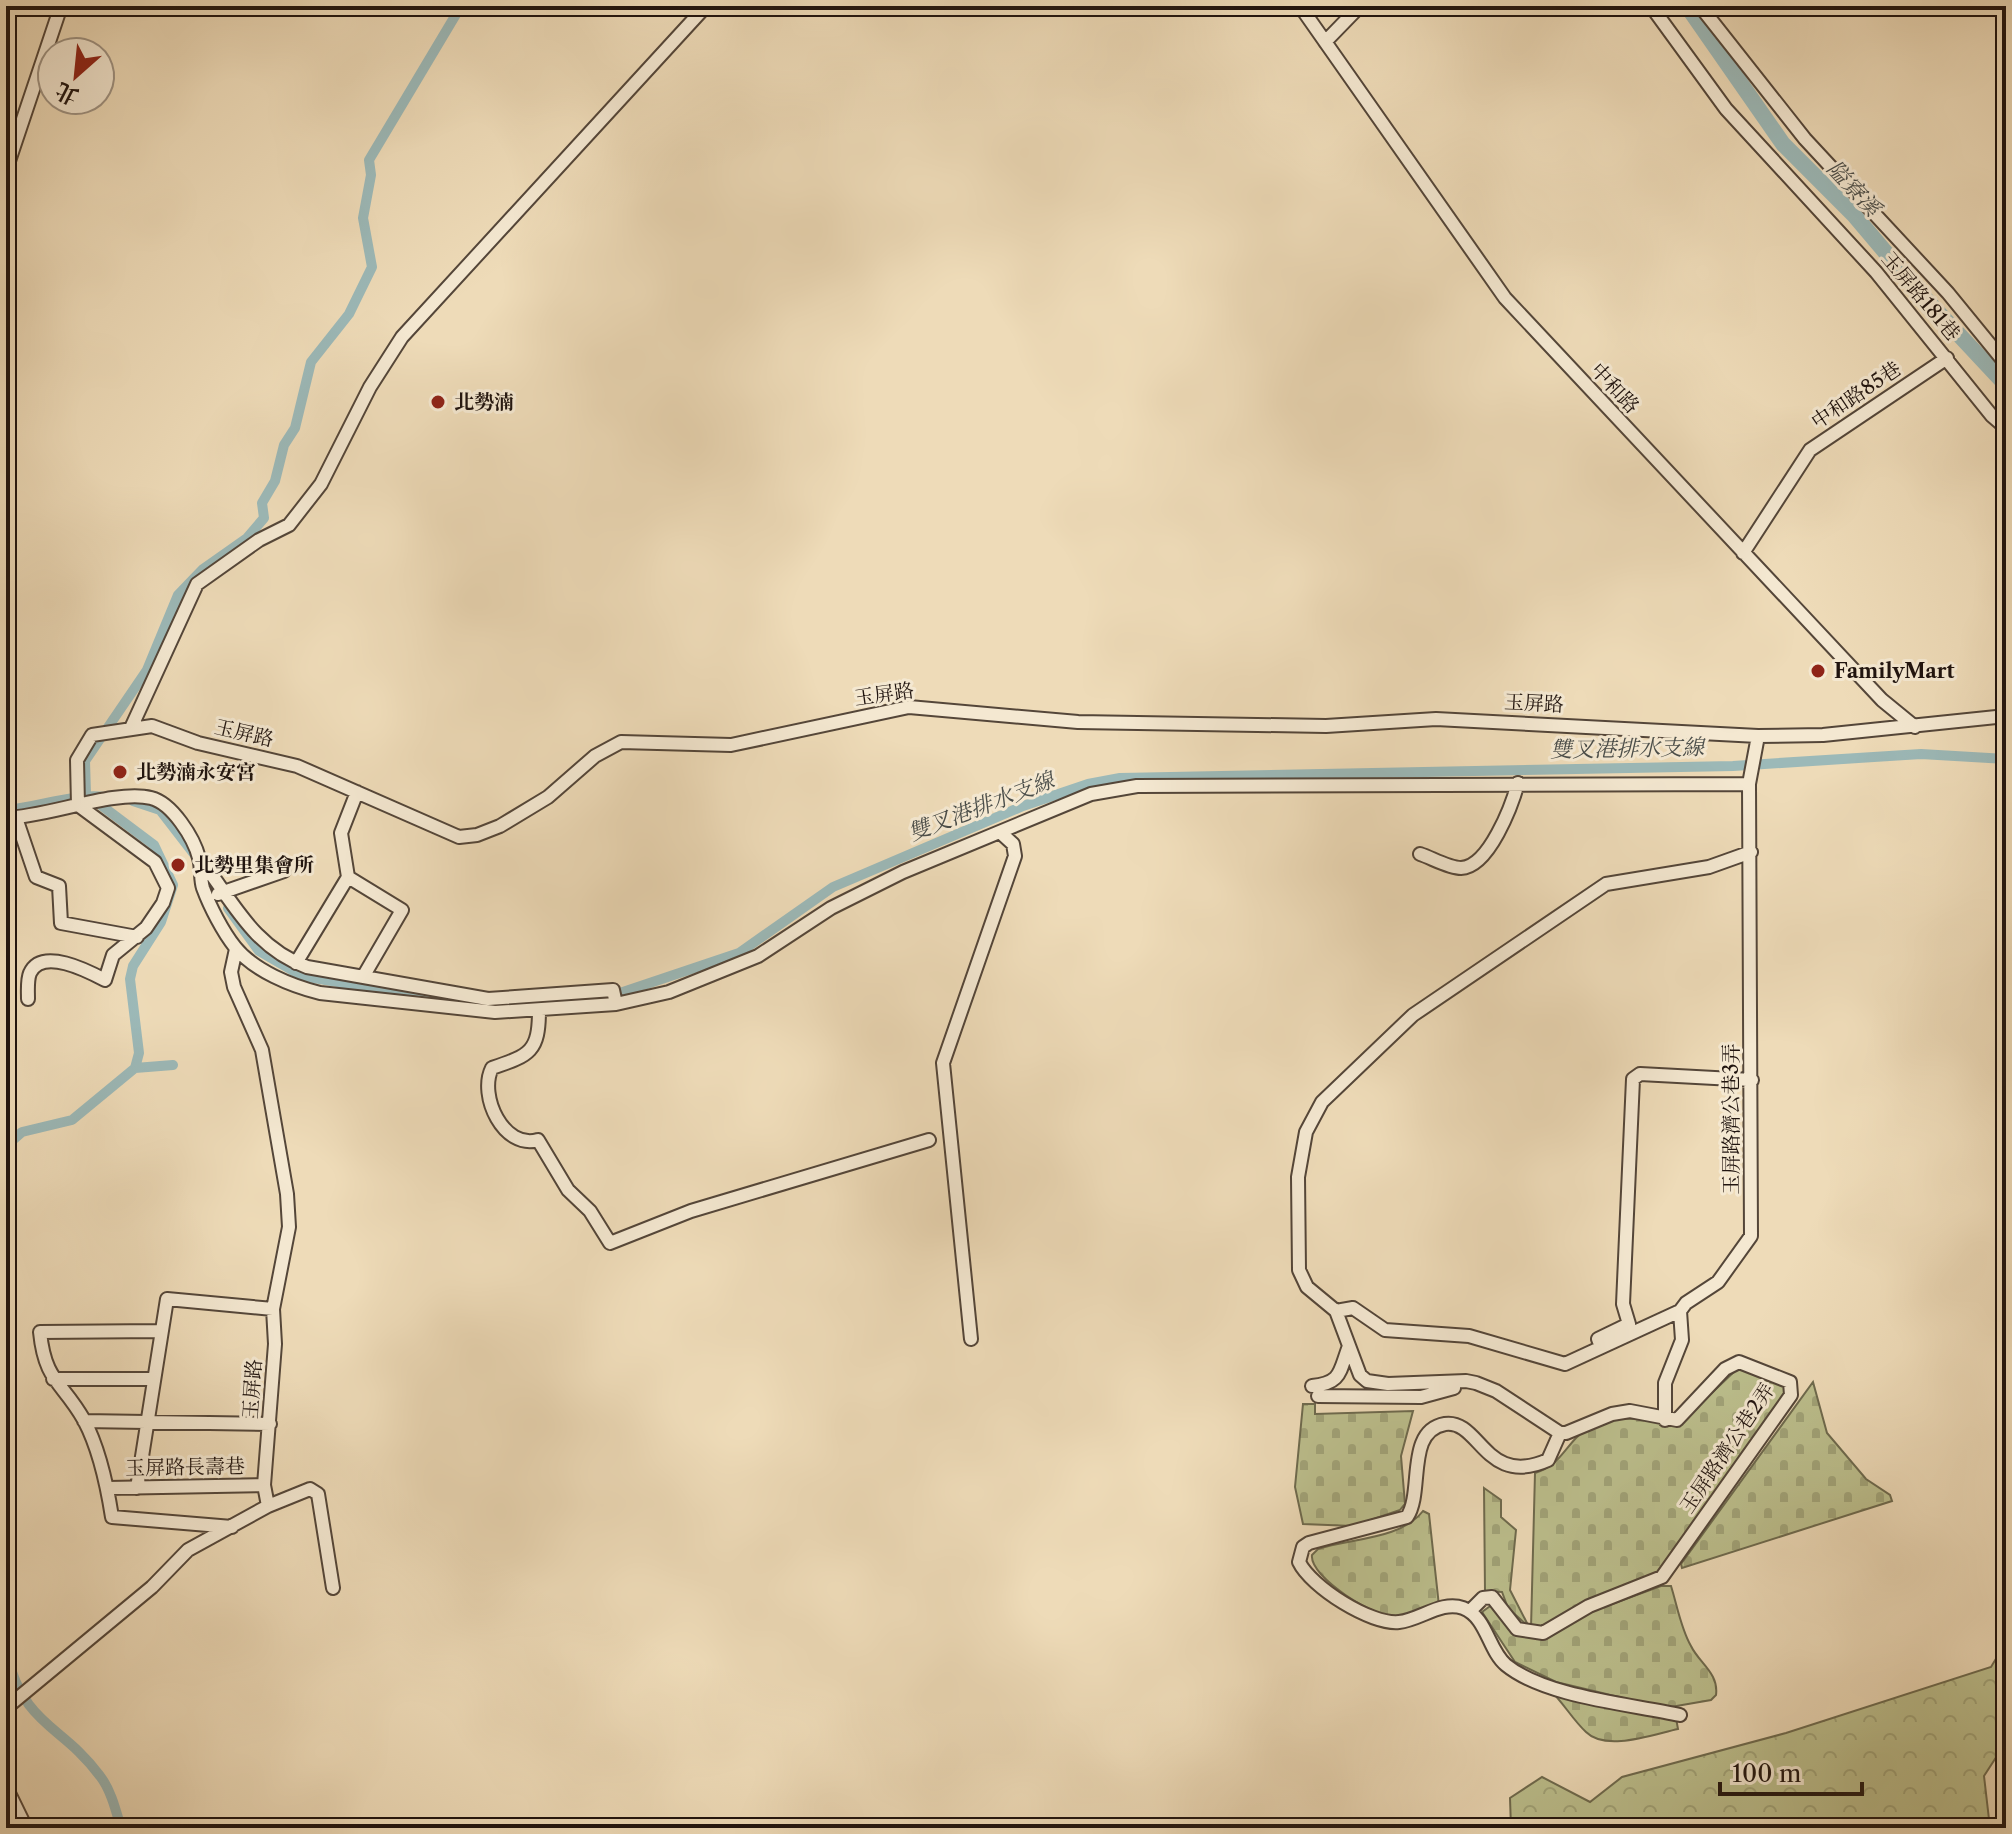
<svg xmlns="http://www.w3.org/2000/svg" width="2012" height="1834" viewBox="0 0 2012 1834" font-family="'Libre Caslon Text','Noto Serif TC',serif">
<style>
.forest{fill:url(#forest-crowns);stroke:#6e6a4e;stroke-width:2}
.cemetery{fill:url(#cemetery-stones);stroke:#6e6a4e;stroke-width:2}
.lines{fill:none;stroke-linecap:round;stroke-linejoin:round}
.canal{stroke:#9cb9b8;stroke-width:10}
.river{stroke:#9cb9b8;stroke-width:16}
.minor-casing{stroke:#544639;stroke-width:16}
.minor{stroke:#f4e8d1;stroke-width:12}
.poi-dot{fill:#8f2418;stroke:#f4e8d1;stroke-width:3}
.labels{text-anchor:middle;stroke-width:6;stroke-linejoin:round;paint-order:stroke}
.street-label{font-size:20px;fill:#20140f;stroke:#f4e8d1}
.poi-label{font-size:20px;font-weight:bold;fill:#20140f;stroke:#f4e8d1;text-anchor:start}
.water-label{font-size:22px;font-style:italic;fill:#4b4e4a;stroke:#f4e8d1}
</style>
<defs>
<pattern id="forest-crowns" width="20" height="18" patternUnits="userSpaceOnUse" patternTransform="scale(2)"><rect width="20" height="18" fill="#bcbf8d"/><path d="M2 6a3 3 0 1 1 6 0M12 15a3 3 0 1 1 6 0" fill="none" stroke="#a1a378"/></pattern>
<pattern id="cemetery-stones" width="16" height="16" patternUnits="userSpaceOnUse" patternTransform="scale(2)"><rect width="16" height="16" fill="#bcbf8d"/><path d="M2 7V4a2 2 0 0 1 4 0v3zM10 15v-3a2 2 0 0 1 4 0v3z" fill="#a1a378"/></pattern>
</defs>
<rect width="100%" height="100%" fill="#eedbb8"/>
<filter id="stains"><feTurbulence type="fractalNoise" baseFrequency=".0025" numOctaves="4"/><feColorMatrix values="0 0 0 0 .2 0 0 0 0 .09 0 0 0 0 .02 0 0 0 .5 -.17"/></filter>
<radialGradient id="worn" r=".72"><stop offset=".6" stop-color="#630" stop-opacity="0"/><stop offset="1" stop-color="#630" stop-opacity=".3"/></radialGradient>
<!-- forest -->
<path class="forest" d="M2006 1642V1742L1984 1776 1990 1828H1511L1510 1798 1542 1777 1590 1802 1622 1777 1786 1733 1991 1667Z"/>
<!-- cemetery -->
<path class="cemetery" d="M1745 1366 1790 1386 1671 1566 1549 1628H1531L1535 1473C1557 1466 1561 1454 1576 1438 1604 1409 1643 1419 1677 1426L1737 1369Z
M1813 1382 1827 1433 1866 1479 1890 1495 1892 1501 1682 1568 1681 1564Z
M1303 1404H1315V1414L1413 1411 1401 1456 1405 1504 1400 1510 1353 1526 1303 1524 1295 1487Z
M1484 1488 1501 1500V1517L1516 1530 1510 1590 1529 1627 1508 1608 1502 1592 1485 1591Z
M1423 1511 1429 1514 1439 1606C1426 1609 1410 1616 1397 1617 1376 1619 1309 1577 1312 1555L1318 1549C1351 1538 1400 1540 1423 1511Z
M1661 1586H1671C1677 1605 1681 1629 1691 1646 1699 1663 1719 1673 1716 1695L1711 1700 1665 1708 1556 1682 1515 1662 1482 1612 1493 1604 1527 1635Z
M1549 1689 1676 1718 1678 1729C1654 1734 1606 1752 1586 1732 1572 1719 1563 1702 1549 1689Z"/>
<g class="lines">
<!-- canal -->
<path class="canal" d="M133 801 160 810 194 854
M6 810C40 807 72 793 106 797
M228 908 259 951 302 976 438 999 521 1005
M544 1003 608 997 739 953 833 887 1023 806 1088 784 1120 778 1733 766 1921 754 2006 759
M135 1068 139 1053 130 979 133 966 161 922 173 885 154 845 86 794 85 761 147 670 178 595 203 569 247 538 264 518 262 503 275 481 284 445 295 428 311 362 349 314 372 267 363 218 371 175 369 160 461 6
M6 1146 22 1132 72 1120 135 1068 173 1065
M6 1653C25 1728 62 1724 100 1776 111 1790 116 1811 121 1828"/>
<!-- river -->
<path class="river" d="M1687 6 1783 144 1854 215 1919 292 2006 385"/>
<!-- minor casing -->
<g class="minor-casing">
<path id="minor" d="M1300 6 1505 298 1882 700 1915 727
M1651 6 1726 109 1876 272 1992 416 2006 428
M1700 6 1805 139 1948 293 2006 364
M1325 42 1360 6
M6 170 61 6
M1743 553 1810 450 1947 358
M131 728 197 584 259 540 289 525 321 484 370 387 402 337 706 6
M357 792 341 833 348 877 402 910 363 977
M6 818C47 817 116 789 151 798 172 803 194 838 199 858 202 868 200 879 203 888 210 907 223 932 235 947 254 971 292 986 320 993L495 1012 616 1004 669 992 758 956 831 908 903 872 1091 794 1137 786 1749 784 1758 736
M16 818 36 877 59 886 61 923 137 937
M1420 854C1432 858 1449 868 1461 868 1489 867 1512 805 1518 783
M201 860C233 902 254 948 307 967L488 999 613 990 616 1004
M218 894 284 871
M236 949 231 972 234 987 262 1050 287 1194 289 1227 273 1309 275 1344 264 1485 268 1506
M296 963 348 877
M28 999C28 991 27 980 30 973 42 947 88 971 105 980L113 955 146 928 163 903 168 888 155 862 78 805 77 760 92 735 152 726 198 743 297 766 459 837 477 835 500 826 548 797 595 756 621 742 731 745 909 707 1078 722 1326 726 1436 719 1758 736 1823 735 2006 716
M539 1010C539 1052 530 1055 492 1068 478 1096 504 1150 538 1140L568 1190 590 1211 610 1243 691 1211 929 1140
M1336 1311 1353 1308 1385 1330 1469 1336 1565 1364 1680 1311
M160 1331 40 1332C45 1382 62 1381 84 1420 99 1448 107 1485 112 1517L232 1527
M971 1339 943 1063 1015 856 1013 844 1001 833
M1601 1347 1598 1339 1629 1324 1623 1304 1633 1079 1640 1074 1752 1080
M53 1379H152
M1312 1386C1342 1383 1339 1372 1349 1346
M1318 1396 1421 1397 1454 1388
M1665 1420V1383L1682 1340 1680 1311 1686 1303 1718 1282 1751 1236 1749 784
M84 1421 270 1424
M1560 1433 1548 1460C1485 1488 1480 1419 1445 1424 1405 1431 1424 1492 1407 1517L1309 1543 1303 1547 1299 1562C1311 1587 1371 1625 1399 1622 1420 1620 1442 1600 1463 1608 1487 1617 1488 1650 1506 1665 1545 1697 1630 1704 1680 1715
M108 1488 264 1485
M137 1488 167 1299 273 1309
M1470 1611 1483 1598 1492 1597 1517 1629 1543 1633 1589 1606 1662 1577 1791 1395 1790 1382 1739 1362 1725 1369 1677 1420 1630 1411 1612 1414 1566 1433H1560L1496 1391 1476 1383 1466 1381 1388 1384 1367 1381 1360 1375 1336 1311 1307 1287 1299 1270 1298 1177 1306 1132 1322 1102 1413 1015 1606 884 1709 867 1751 852
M6 1708 152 1587 188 1550 268 1506 310 1489 318 1494 333 1588
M6 1787 26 1828"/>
</g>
<!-- minor -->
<use href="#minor" class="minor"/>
</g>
<!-- markers -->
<g class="poi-dot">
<circle cx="438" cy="402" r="8"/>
<circle cx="1818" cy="671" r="8"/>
<circle cx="120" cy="772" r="8"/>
<circle cx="178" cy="865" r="8"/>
</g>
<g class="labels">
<!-- street labels -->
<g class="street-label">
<text transform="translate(1921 296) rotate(50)" y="7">玉屏路181巷</text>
<text transform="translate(1615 388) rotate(47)" y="7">中和路</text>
<text transform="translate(1856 395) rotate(-34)" y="7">中和路85巷</text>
<text transform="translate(884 694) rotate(-8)" y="7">玉屏路</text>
<text transform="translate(1534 703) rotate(3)" y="7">玉屏路</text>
<text transform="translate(244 733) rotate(13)" y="7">玉屏路</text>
<text transform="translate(1731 1119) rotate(-90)" y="7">玉屏路濟公巷3弄</text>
<text transform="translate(252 1389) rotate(-86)" y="7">玉屏路</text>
<text transform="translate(1727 1448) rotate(-56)" y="7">玉屏路濟公巷2弄</text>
<text transform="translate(185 1467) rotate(-1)" y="7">玉屏路長壽巷</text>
</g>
<!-- poi labels -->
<g class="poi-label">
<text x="454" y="409">北勢湳</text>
<text x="1834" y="678">FamilyMart</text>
<text x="136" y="779">北勢湳永安宮</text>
<text x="194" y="872">北勢里集會所</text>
</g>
<!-- water labels -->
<g class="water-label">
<text transform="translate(1854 188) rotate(47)" y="8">隘寮溪</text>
<text transform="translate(1627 748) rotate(-1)" y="8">雙叉港排水支線</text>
<text transform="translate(981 806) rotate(-21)" y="8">雙叉港排水支線</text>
</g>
</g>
<!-- margin -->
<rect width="2012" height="1834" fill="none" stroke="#eedbb8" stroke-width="32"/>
<rect x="8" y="8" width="1996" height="1818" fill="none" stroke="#20140f" stroke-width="4"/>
<rect x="16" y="16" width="1980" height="1802" fill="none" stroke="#20140f" stroke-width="2"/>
<!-- north arrow -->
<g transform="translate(76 76) rotate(207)"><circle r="38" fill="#f4e8d1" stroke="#9f9383" stroke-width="2"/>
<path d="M0-6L14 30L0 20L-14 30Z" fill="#8f2418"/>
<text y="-12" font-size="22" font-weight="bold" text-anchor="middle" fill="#20140f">北</text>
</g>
<!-- scale -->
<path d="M1720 1782v12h142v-12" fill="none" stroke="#20140f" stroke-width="4"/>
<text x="1732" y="1782" font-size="24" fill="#20140f" stroke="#f4e8d1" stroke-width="6" paint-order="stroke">100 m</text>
<rect width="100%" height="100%" filter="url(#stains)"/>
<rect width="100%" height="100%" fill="url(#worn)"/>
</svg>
